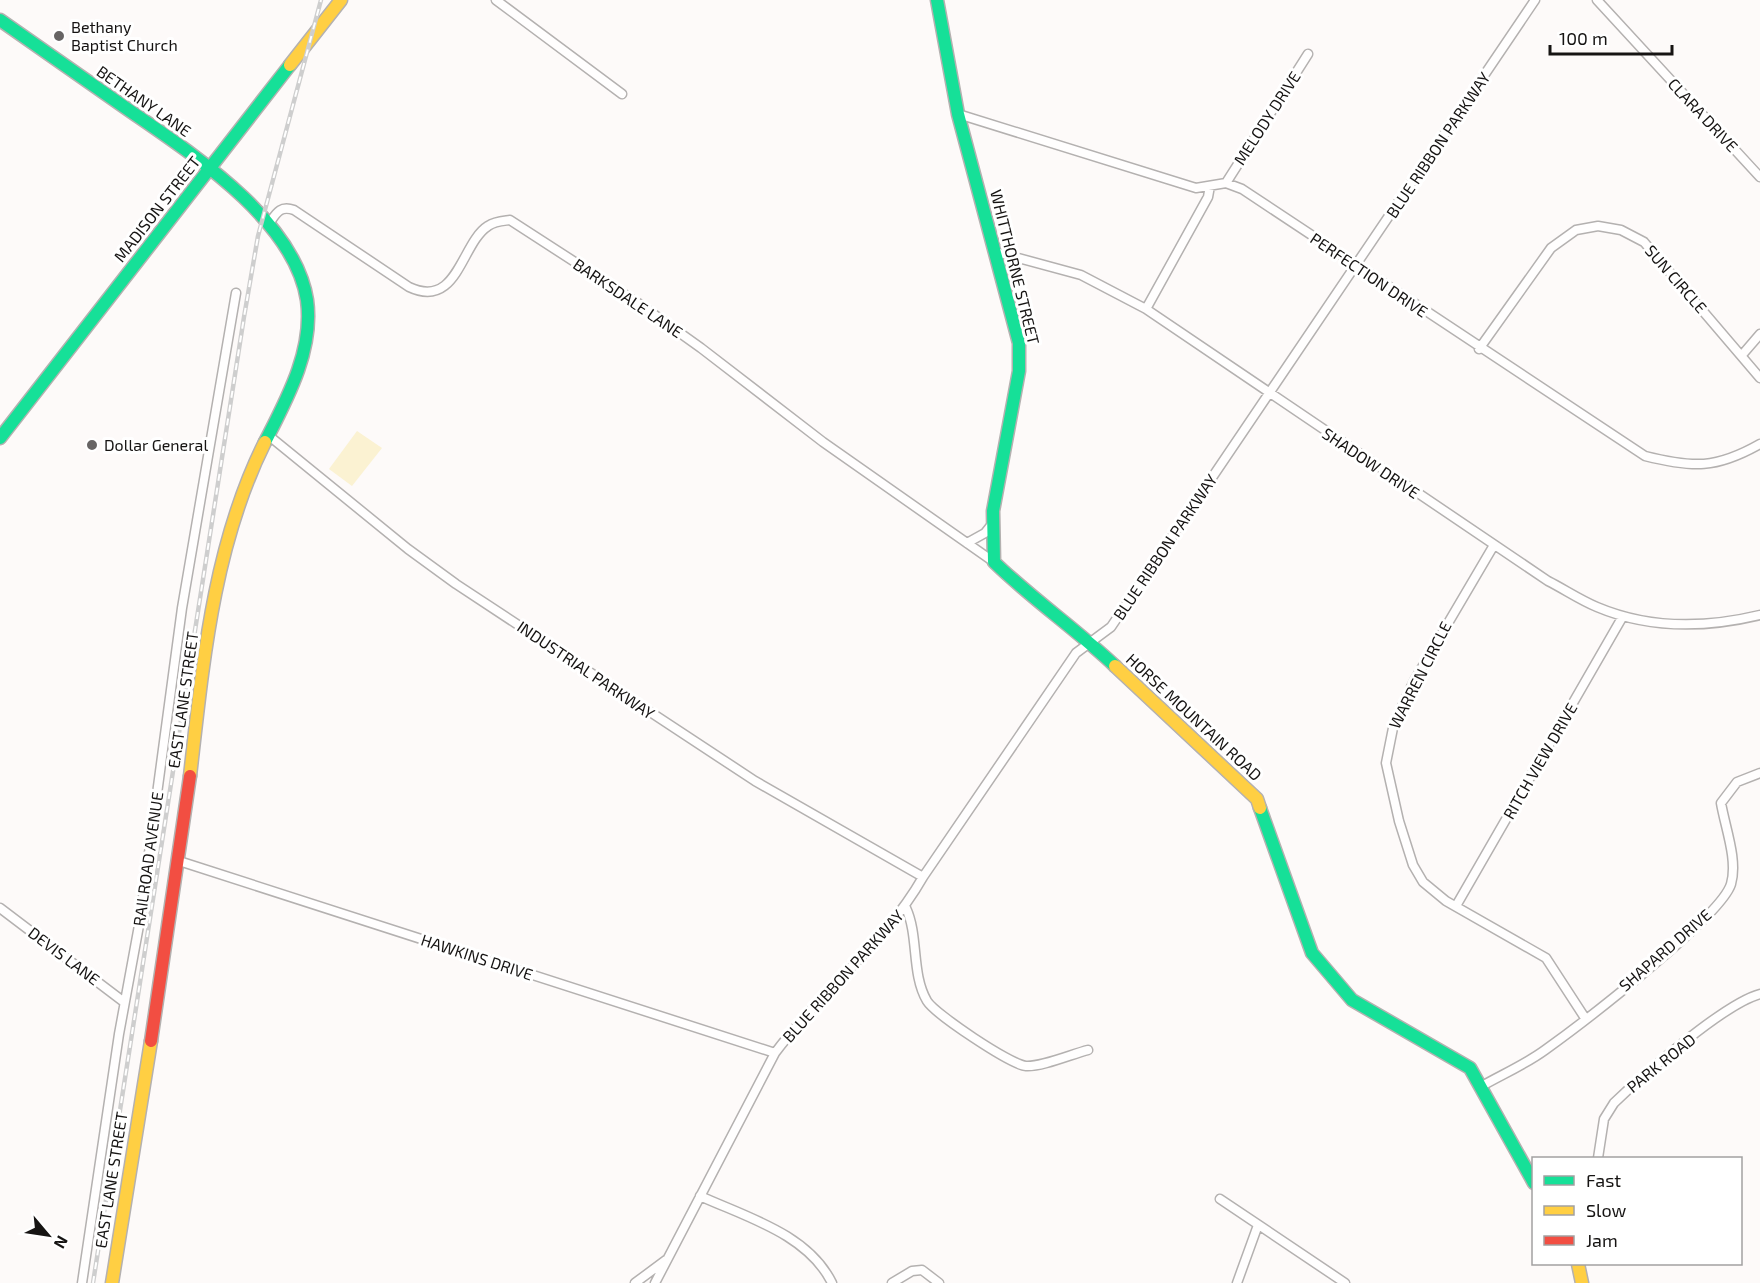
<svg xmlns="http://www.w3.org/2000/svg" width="1760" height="1283" viewBox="0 0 1760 1283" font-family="'Exo 2',sans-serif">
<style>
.green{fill:#fbf2d2}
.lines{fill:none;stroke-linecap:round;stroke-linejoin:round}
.street-casing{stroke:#b4b1b0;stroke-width:11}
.fast-casing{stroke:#b4b1b0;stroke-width:15}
.slow-casing{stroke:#b4b1b0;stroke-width:15}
.jam-casing{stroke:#b4b1b0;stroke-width:15}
.street{stroke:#fffefe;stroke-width:8}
.fast{stroke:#16e098;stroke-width:12}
.slow{stroke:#ffcf43;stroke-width:12}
.jam{stroke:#f24e42;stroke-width:12}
.rail-casing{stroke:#cecece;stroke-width:4.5}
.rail{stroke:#fff;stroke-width:2;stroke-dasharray:7;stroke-linecap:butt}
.poi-dot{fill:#676464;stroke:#fff;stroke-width:2}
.labels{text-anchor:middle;stroke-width:6;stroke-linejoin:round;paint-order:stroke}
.poi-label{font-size:16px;fill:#161413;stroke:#fff;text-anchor:start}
.street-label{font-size:16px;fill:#161413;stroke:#fff}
</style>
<rect width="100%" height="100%" fill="#fdfaf9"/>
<!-- green -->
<path class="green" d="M357 431 382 448 352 486 329 469Z"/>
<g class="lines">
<!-- street casing -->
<g class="street-casing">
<path id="street" d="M496 0 622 94
M1597 0 1760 177
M958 114 1196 188 1226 183 1242 189 1645 456C1693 468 1716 469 1760 444
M1226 183 1308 54
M268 225C276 214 279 205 294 210L409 287C458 310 461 243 488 226 495 221 502 221 510 220L638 303 701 348 823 442 994 562
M996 252 1081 275 1146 309 1548 581C1564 589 1580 600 1597 607 1649 629 1706 628 1760 615
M1146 309 1208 197 1210 186
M1479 349 1551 248 1576 230 1598 226 1621 230 1644 242 1760 378
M1742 355 1760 334
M268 435 408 549 456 584 755 781 923 877
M967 543 985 533 993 523
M1494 545 1414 681 1394 723 1386 763 1399 821 1413 865 1423 882 1446 901 1546 958 1585 1018
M179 861 775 1053
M1456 906 1623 616
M0 908 124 1002 125 999
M906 908C919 936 911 974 927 1001 935 1014 1011 1065 1026 1066 1042 1067 1072 1054 1088 1050
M1482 1086C1503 1074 1526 1064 1545 1050 1580 1025 1721 917 1731 884 1738 860 1725 827 1721 803L1737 782 1760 773
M1598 1158 1604 1119 1614 1103C1643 1075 1725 1003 1760 994
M700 1196C746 1217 808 1234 832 1283
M1220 1199 1345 1283
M82 1283 119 1034 140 920 182 608 236 293
M635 1283 666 1260
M655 1283 775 1053C820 992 885 944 923 877L1076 653 1111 627 1535 0
M892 1283 912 1271 922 1270 939 1283
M1237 1283 1258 1225"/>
</g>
<!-- fast casing -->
<g class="fast-casing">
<path id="fast" d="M937 0 958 114 1019 343V371L993 511 994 562C1032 599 1076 629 1115 666
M0 20C41 49 82 77 123 106 186 150 294 217 307 300 314 350 287 399 265 442
M0 438 290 65
M1260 808 1312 953 1352 1000 1470 1068 1534 1183"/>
</g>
<!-- slow casing -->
<g class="slow-casing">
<path id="slow" d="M290 65 341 0
M1115 666 1257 799 1260 808
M190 776C203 663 213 546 265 442
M1578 1264 1582 1283
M112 1283 151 1041"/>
</g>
<!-- jam casing -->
<g class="jam-casing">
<path id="jam" d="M151 1041 190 776"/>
</g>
<!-- street -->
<use href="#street" class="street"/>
<!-- fast -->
<use href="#fast" class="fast"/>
<!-- slow -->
<use href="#slow" class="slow"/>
<!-- jam -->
<use href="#jam" class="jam"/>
<!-- rail casing -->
<g class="rail-casing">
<path id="rail" d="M93 1283 244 317 258 236 321 0"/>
</g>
<!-- rail -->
<use href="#rail" class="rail"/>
</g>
<!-- markers -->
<g class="poi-dot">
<circle cx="59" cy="36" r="6"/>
<circle cx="92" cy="445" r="6"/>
</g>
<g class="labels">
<!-- poi labels -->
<g class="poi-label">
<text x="71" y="33">Bethany<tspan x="71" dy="18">Baptist Church</tspan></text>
<text x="104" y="451">Dollar General</text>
</g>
<!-- street labels -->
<g class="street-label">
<text transform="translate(144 101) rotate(35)" y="6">BETHANY LANE</text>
<text transform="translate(1703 115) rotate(47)" y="6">CLARA DRIVE</text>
<text transform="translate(1267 118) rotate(-57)" y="6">MELODY DRIVE</text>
<text transform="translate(1438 145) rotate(-56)" y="6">BLUE RIBBON PARKWAY</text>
<text transform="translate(157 209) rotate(-52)" y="6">MADISON STREET</text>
<text transform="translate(1015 267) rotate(76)" y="6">WHITTHORNE STREET</text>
<text transform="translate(1369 275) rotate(34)" y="6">PERFECTION DRIVE</text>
<text transform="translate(1676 279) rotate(49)" y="6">SUN CIRCLE</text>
<text transform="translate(628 298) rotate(34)" y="6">BARKSDALE LANE</text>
<text transform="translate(1371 463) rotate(34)" y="6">SHADOW DRIVE</text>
<text transform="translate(1165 547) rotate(-56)" y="6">BLUE RIBBON PARKWAY</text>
<text transform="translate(586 670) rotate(34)" y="6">INDUSTRIAL PARKWAY</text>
<text transform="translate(1420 675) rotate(-63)" y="6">WARREN CIRCLE</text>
<text transform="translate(183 700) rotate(-82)" y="6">EAST LANE STREET</text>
<text transform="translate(1194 717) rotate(43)" y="6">HORSE MOUNTAIN ROAD</text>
<text transform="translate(1540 761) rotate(-60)" y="6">RITCH VIEW DRIVE</text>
<text transform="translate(148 859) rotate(-82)" y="6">RAILROAD AVENUE</text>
<text transform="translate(1665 950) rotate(-41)" y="6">SHAPARD DRIVE</text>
<text transform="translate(64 956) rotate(37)" y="6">DEVIS LANE</text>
<text transform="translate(477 957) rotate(18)" y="6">HAWKINS DRIVE</text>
<text transform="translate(843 976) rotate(-48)" y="6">BLUE RIBBON PARKWAY</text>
<text transform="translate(1661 1063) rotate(-39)" y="6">PARK ROAD</text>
<text transform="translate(111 1180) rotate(-81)" y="6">EAST LANE STREET</text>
</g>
</g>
<!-- legend -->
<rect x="1532" y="1157" width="210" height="108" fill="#ffffff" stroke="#a2a1a1" stroke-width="1.5"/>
<rect x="1544" y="1176" width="30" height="9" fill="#16e098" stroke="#a2a1a1" stroke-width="1.5"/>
<text x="1586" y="1187" font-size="18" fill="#161413">Fast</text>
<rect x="1544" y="1206" width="30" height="9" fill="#ffcf43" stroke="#a2a1a1" stroke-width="1.5"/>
<text x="1586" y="1217" font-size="18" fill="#161413">Slow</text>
<rect x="1544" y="1236" width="30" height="9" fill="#f24e42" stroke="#a2a1a1" stroke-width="1.5"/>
<text x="1586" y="1247" font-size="18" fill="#161413">Jam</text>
<!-- north arrow -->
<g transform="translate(48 1235) rotate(119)" stroke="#ffffff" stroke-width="4.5" paint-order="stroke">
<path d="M0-4.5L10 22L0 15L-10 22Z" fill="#161413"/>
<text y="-9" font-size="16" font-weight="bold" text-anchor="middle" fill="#161413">N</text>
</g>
<!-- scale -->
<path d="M1550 45v9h122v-9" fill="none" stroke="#161413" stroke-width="3"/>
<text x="1559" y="45" font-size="18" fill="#161413" stroke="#ffffff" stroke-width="4.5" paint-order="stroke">100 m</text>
</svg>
